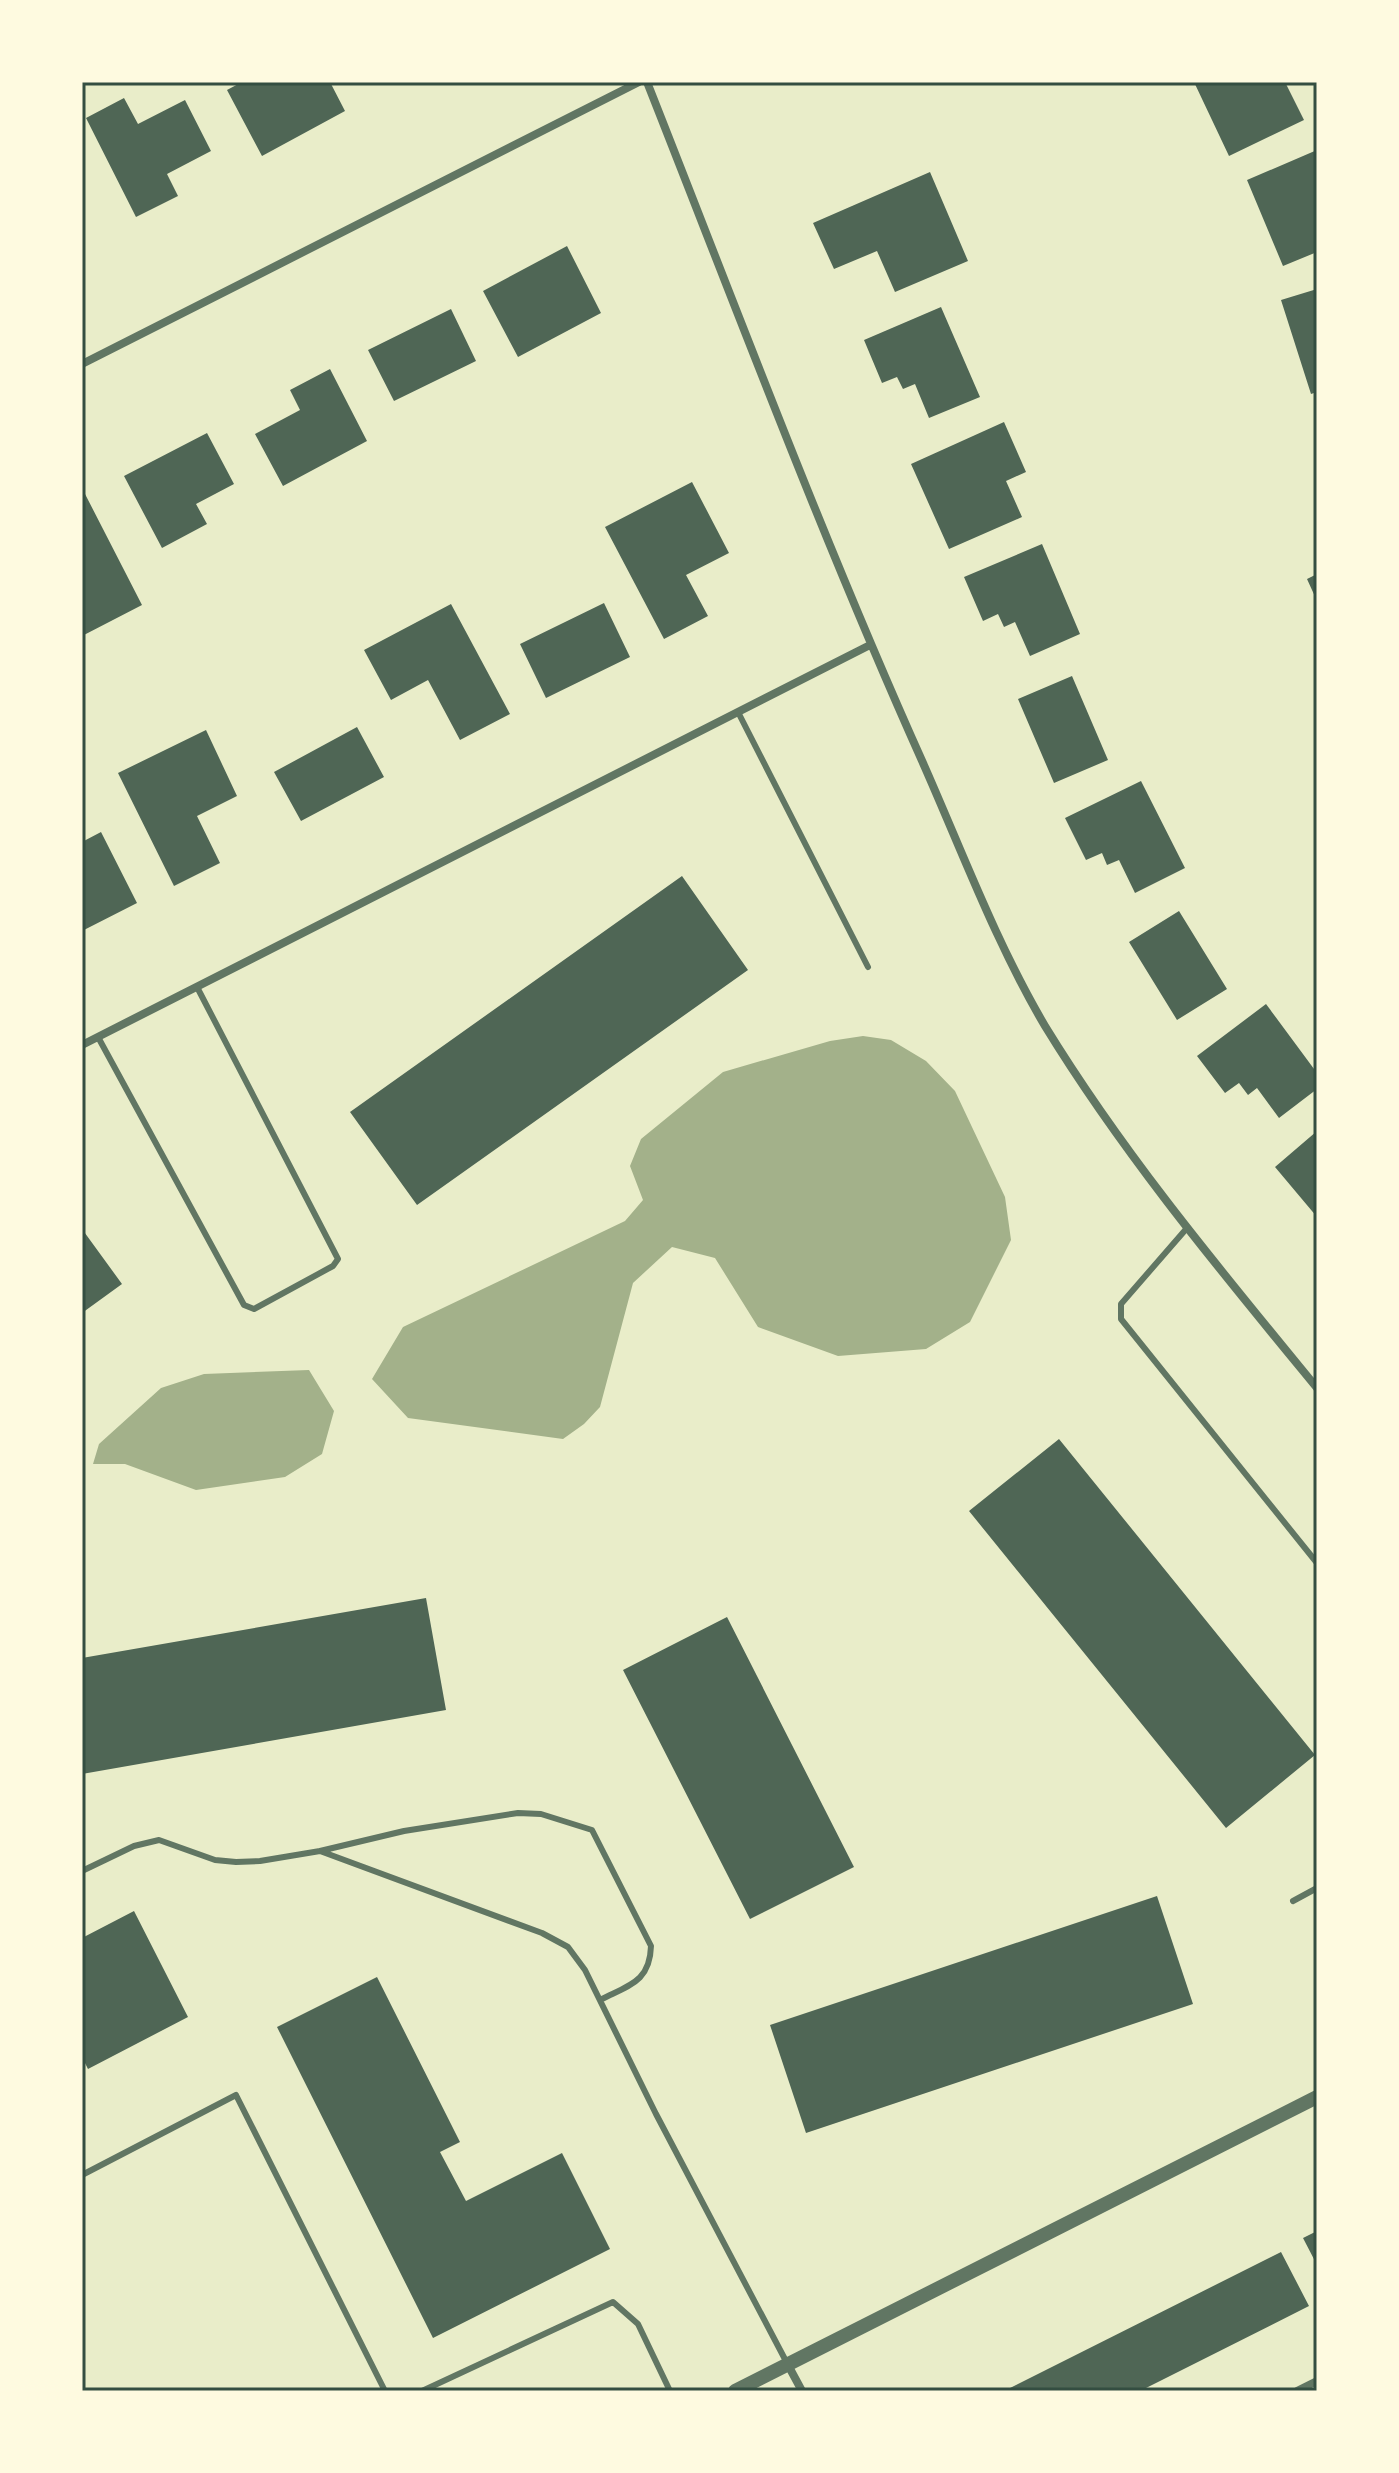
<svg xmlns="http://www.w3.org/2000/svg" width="1399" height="2473" viewBox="0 0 1399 2473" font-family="Barlow,sans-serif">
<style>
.water{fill:#a3b18a}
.building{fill:#4f6655}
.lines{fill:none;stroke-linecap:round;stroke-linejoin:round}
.service{stroke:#617663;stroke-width:6}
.minor{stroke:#617663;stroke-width:8}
.tertiary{stroke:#617663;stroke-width:14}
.neatline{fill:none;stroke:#344e41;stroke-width:3}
</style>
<rect width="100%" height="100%" fill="#e9edc9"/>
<!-- water -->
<path class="water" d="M863 1036 891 1040 926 1061 955 1091 1005 1197 1011 1240 970 1322 926 1349 838 1356 758 1327 715 1258 672 1247 633 1283 600 1407 584 1424 563 1439 408 1418 372 1379 403 1327 625 1221 643 1200 630 1166 641 1139 723 1072 830 1041Z
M309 1370 334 1411 322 1454 285 1477 196 1490 125 1464H93L99 1444 161 1388 204 1374Z"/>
<!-- building -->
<path class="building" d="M242 82H330L345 111 262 156 227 90Z
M1194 82H1268L1269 85 1285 82 1304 120 1229 156Z
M124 98 138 124 185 100 211 151 167 174 178 196 136 217 86 118Z
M1317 150V252L1283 266 1247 180Z
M930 172 968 261 895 292 877 251 834 269 813 223Z
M567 246 601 313 518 357 483 291Z
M1317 289V392L1311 394 1281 300Z
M941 307 980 397 929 418 915 384 903 389 897 377 882 383 864 340Z
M451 309 476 361 394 401 368 350Z
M330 369 367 441 283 486 255 434 300 410 290 390Z
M1004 422 1026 472 1006 481 1022 517 949 549 911 464Z
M207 433 234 484 196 504 207 524 162 548 124 476Z
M692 482 729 553 686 575 708 616 664 639 605 527Z
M84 492 142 605 82 636V493Z
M1042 544 1080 634 1030 656 1015 622 1004 627 998 614 983 621 964 577Z
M1317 574V601L1307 579Z
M604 603 630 657 546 698 520 644Z
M451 604 510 714 460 740 428 680 391 700 364 650Z
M1072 676 1108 760 1054 783 1018 699Z
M357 727 384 777 301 821 274 772Z
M206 730 237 796 197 816 220 863 174 886 118 773Z
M1141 781 1185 868 1135 893 1119 860 1107 865 1102 853 1086 860 1065 818Z
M101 832 137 903 82 931V842Z
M682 876 748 970 417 1205 350 1112Z
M1179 911 1227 989 1177 1020 1129 942Z
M1266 1004 1317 1073V1089L1279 1118 1257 1088 1248 1095 1239 1083 1225 1093 1197 1056Z
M1317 1131V1217L1275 1167Z
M82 1229 122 1284 82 1313Z
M1059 1439 1315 1755 1226 1828 969 1511Z
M426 1598 446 1710 82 1774V1658Z
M727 1617 854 1867 750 1919 623 1670Z
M1157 1896 1193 2004 806 2133 770 2025Z
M134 1911 188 2017 88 2069 82 2057V1938Z
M377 1977 460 2142 440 2152 466 2201 562 2153 610 2249 433 2338 277 2027Z
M1317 2231V2265L1303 2238Z
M1281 2252 1309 2306 1162 2380 1140 2391H1004Z"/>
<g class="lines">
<!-- service -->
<path class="service" d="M738 712 868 967
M98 1037 244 1305 254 1309 333 1266 338 1259 197 987
M1187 1228 1121 1304V1319L1317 1563
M320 1851 404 1831 518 1813 541 1814 592 1830 651 1946C650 1981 630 1985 602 1999
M82 1871 134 1846 159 1840 215 1860 236 1862 260 1861 320 1851 542 1933 568 1947 585 1970 656 2114 788 2365
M1293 1901 1317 1888
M82 2175 236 2095 385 2391
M422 2391 613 2302 638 2324 670 2391"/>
<!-- minor -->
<path class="minor" d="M647 82C737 310 823 540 923 763 962 851 996 943 1045 1026 1124 1155 1221 1271 1317 1388
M82 364 639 82
M82 1045 870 645
M788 2365 802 2391
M1297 2391 1317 2381"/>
<!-- tertiary -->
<path class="tertiary" d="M735 2391 1317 2097"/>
</g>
<!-- border -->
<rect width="1399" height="2473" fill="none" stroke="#fefae0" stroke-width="168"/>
<rect x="84" y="84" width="1231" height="2305" class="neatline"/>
</svg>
